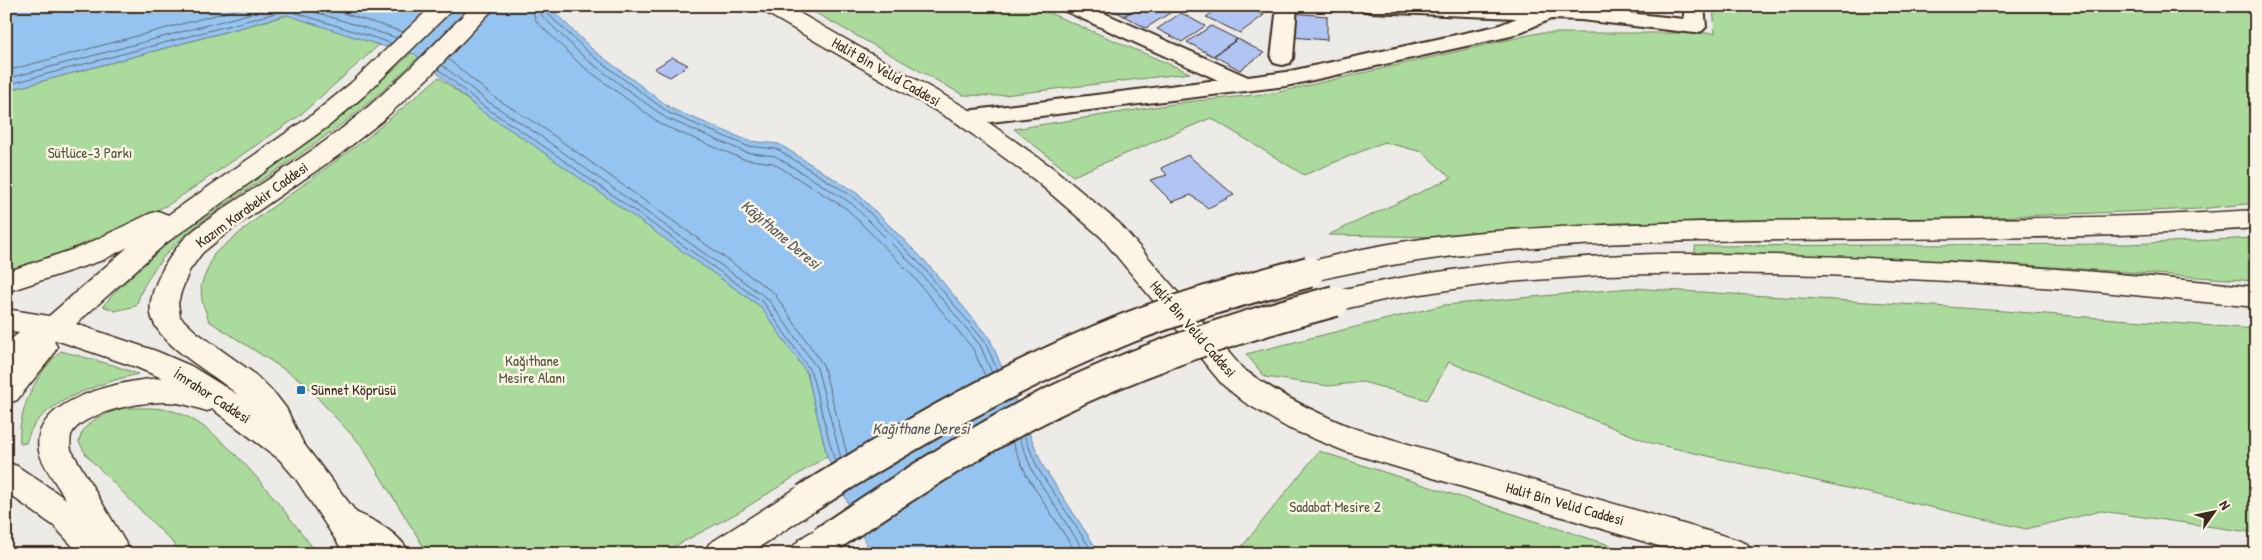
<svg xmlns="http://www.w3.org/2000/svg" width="2262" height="560" viewBox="0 0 2262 560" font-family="'Patrick Hand',sans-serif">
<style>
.green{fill:#abdb9c;stroke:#73825d}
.water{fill:#96c4f0;stroke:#72869c}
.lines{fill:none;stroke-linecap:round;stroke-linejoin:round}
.shore{stroke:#5f6872;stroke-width:1}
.building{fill:#b0c5f4;stroke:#3b2a1e}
.street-casing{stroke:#3b2a1e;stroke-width:4}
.secondary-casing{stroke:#3b2a1e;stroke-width:3}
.primary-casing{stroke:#3b2a1e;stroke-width:3}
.highway-casing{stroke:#3b2a1e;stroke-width:3}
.street{fill:#fcf5e5;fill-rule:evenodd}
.secondary{fill:#fcf5e5;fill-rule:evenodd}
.primary{fill:#fcf5e5;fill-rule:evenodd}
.highway{fill:#fcf5e5;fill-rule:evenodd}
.highway-bridge-casing{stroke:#3b2a1e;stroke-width:34;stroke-linecap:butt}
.highway-bridge{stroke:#fcf5e5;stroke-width:30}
.poi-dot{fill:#1f6fb2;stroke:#fcf5e5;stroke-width:2}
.labels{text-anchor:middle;stroke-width:5;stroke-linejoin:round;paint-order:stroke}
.street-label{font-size:15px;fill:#3b2a1e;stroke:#fcf5e5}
.park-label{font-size:15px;fill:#57563e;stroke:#fcf5e5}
.poi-label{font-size:15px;fill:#3b2a1e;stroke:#fcf5e5;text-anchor:start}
.water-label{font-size:16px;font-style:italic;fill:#56585d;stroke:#fcf5e5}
</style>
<rect width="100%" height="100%" fill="#edebe8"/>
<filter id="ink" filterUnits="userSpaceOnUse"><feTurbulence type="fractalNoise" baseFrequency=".02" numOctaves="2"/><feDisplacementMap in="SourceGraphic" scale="10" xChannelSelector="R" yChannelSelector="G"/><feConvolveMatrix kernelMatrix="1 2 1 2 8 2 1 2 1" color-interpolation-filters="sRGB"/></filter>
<g filter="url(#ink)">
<!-- green -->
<path class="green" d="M803 6H1033L1190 73 996 96 963 95Z
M1713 6H2256V203L2199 209 1965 218 1615 223 1446 237 1328 235 1451 178 1422 152 1384 142 1304 175 1211 118 1073 176 1014 129 1186 102 1275 93 1538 33H1715Z
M288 15 379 45 299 116 171 203 135 222 49 258 6 271V91Z
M420 45 429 47C400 75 371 103 338 127 311 147 284 166 256 184 209 216 154 248 136 306L115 311 103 306 113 294 171 239 352 108Z
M439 77 480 110 529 142 761 307 807 373 827 456 739 512 660 554H428L361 445 302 381 209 321 202 301 201 285 214 254 259 217 367 138Z
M2256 238V281L1980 262 1695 253V246L2128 244Z
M1631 288 1919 305 2256 329V533L2101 511 2026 529 1651 443 1449 362 1427 400 1363 382 1329 386 1265 377 1246 354 1444 305Z
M61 351 113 365 138 374C105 382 55 397 34 425 30 430 28 438 26 443L20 444C17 411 36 373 61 351Z
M124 408C139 408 158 407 173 411 224 425 285 513 318 554H184L87 456 79 442C83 420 105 414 124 408Z
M1319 451 1637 554H1236Z"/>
<!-- water -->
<path class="water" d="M6 6H548L593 50 672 109 749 141 779 144 858 194 926 262 990 339 1043 466 1100 554H875L867 546 827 456 807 373 761 307 529 142 480 110 415 54 379 45 287 15 6 91Z"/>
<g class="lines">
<!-- shore -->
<path class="shore" d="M296 6 397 38
M320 6 403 32
M531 6 536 21 581 65 662 125 743 159 773 163 847 209 912 275 973 349 985 376
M538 6 542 16 586 59 666 118 745 152 775 156 851 203 918 270 980 345 992 373
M545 6 546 12 590 54 669 113 747 146 777 149 855 198 922 266 985 342 997 370
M448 59 491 95 540 126 774 293 823 365 847 454
M442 65 487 101 536 133 768 299 817 368 841 458
M438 69 483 106 532 138 764 303 811 372 835 462
M6 71 249 6
M6 79 278 6
M6 85 287 10 391 43
M1024 435 1038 469 1094 554
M1019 438 1033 472 1086 554
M1012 442 1027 476 1077 554"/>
</g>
<!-- building -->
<path class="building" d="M1106 6H1139L1124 16Z
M1139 6H1165L1173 11 1146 28 1124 16Z
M1221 6H1244L1264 15 1240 33 1206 17Z
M1181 13 1205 26 1182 42 1157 29Z
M1293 13 1327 16V40L1292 37Z
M1211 26 1237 39 1213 56 1187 42Z
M1238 39 1264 53 1240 70 1214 56Z
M672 57 688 65 670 77 654 69Z
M1188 155 1234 195 1208 208 1191 195 1172 202 1150 180 1167 175 1161 168Z"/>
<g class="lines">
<!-- street casing -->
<g class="street-casing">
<path id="street" d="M1060 6H1088L1248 77 1286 72 1497 26 1517 18 1370 12 1363 10 1360 6 1581 8 1684 19V6H1704L1706 27 1702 31 1695 33 1581 20 1551 19 1511 36 1286 86 966 125 958 123 954 118 958 113 966 111 1218 80 1063 10Z
M1277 6H1297L1293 58 1290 63 1282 65 1274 63 1271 58Z"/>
</g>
<!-- secondary casing -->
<g class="secondary-casing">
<path id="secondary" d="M760 6H787L975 113 1053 168 1119 223 1242 368C1277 394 1314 412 1353 428L1735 539 1747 544 1752 554H1685L1347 452 1288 428 1244 402 1222 384 1101 237 1035 180 957 123 763 11Z"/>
</g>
<!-- primary casing -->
<g class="primary-casing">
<path id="primary" d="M432 6H456L366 94 330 125 166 243 76 324 156 351 191 366 238 395C215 374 156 345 151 314 147 292 169 255 184 239 197 226 214 216 229 205 261 184 293 164 324 142 379 102 425 54 472 6H496L431 75 382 121 339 155 229 231 202 253 189 271 181 292 178 303 180 317 196 332 252 372 276 395 286 408 303 443 356 512 380 554H345L296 479 279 459 219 414 213 409 207 411C194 407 180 402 166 402 143 401 81 412 71 435 70 440 70 446 71 450L132 554H80L54 526 6 492V462L17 466 66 499C58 486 42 465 39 451 29 398 125 380 162 378L136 367 56 340 54 341 57 347 53 355 17 400 6 404V343L19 333 6 331V309L49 316 128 247 103 260 6 292V272L83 246 149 214 158 211 168 215 312 115 350 84Z"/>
</g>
<!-- highway casing -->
<g class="highway-casing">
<path id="highway" d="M2256 210V228C2100 239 1944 238 1788 240 1628 241 1465 244 1309 282L1299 279 1295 272 1299 265C1414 230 1544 227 1663 223 1860 217 2058 223 2256 210Z
M1656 254C1857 253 2056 266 2256 287V307L2072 289 1949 281 1826 275 1710 273 1602 275 1494 283 1388 299 1335 311 1325 308 1321 301 1325 294 1335 291C1441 267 1547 257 1656 254Z
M806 485 817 489 822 499 817 509 749 554H704L709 544 795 489Z
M344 508C367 516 399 531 410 554H369L332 532 328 522 332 512Z
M824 527 836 531 840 541 832 554H789C796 539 809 532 824 527Z"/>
</g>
<!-- street -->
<use href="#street" class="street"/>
<!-- secondary -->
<use href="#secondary" class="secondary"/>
<!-- primary -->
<use href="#primary" class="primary"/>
<!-- highway -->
<use href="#highway" class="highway"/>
<!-- highway-bridge casing -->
<g class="highway-bridge-casing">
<path id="highway-bridge" d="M806 499C909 434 1014 374 1128 328 1187 305 1248 288 1309 272
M824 541C890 496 956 453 1027 415 1124 364 1229 329 1335 301"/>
</g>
<!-- highway-bridge -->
<use href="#highway-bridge" class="highway-bridge"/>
</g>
</g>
<!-- markers -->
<rect class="poi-dot" x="296" y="385" width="10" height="10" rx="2.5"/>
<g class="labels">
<!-- street labels -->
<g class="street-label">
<text transform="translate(886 72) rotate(30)" y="5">Halit Bin Velid Caddesi</text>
<text transform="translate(252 205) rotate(-36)" y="5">Kazım Karabekir Caddesi</text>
<text transform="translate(1193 329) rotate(49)" y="5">Halit Bin Velid Caddesi</text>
<text transform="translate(212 396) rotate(33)" y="5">İmrahor Caddesi</text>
<text transform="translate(1565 504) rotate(16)" y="5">Halit Bin Velid Caddesi</text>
</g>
<!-- park labels -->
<g class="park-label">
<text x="90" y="158">Sütlüce-3 Parkı</text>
<text x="532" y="366">Kağıthane<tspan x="532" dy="17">Mesire Alanı</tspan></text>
<text x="1335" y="512">Sadabat Mesire 2</text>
</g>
<!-- poi labels -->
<g class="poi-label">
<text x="311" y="395">Sünnet Köprüsü</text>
</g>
<!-- water labels -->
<g class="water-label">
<text transform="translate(781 234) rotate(40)" y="6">Kâğıthane Deresi</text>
<text x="921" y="434">Kağıthane Deresi</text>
</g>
</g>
<!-- margin -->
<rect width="2262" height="560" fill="none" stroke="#fcf5e5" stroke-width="25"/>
<rect x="12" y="12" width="2237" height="535" fill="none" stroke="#3b2a1e" stroke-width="2" filter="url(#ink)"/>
<!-- north arrow -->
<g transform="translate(2214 512) rotate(57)" stroke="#fcf5e5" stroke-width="4" paint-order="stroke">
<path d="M0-4L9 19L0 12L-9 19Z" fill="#3b2a1e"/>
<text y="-8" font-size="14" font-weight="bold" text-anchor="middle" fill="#3b2a1e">N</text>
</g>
</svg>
